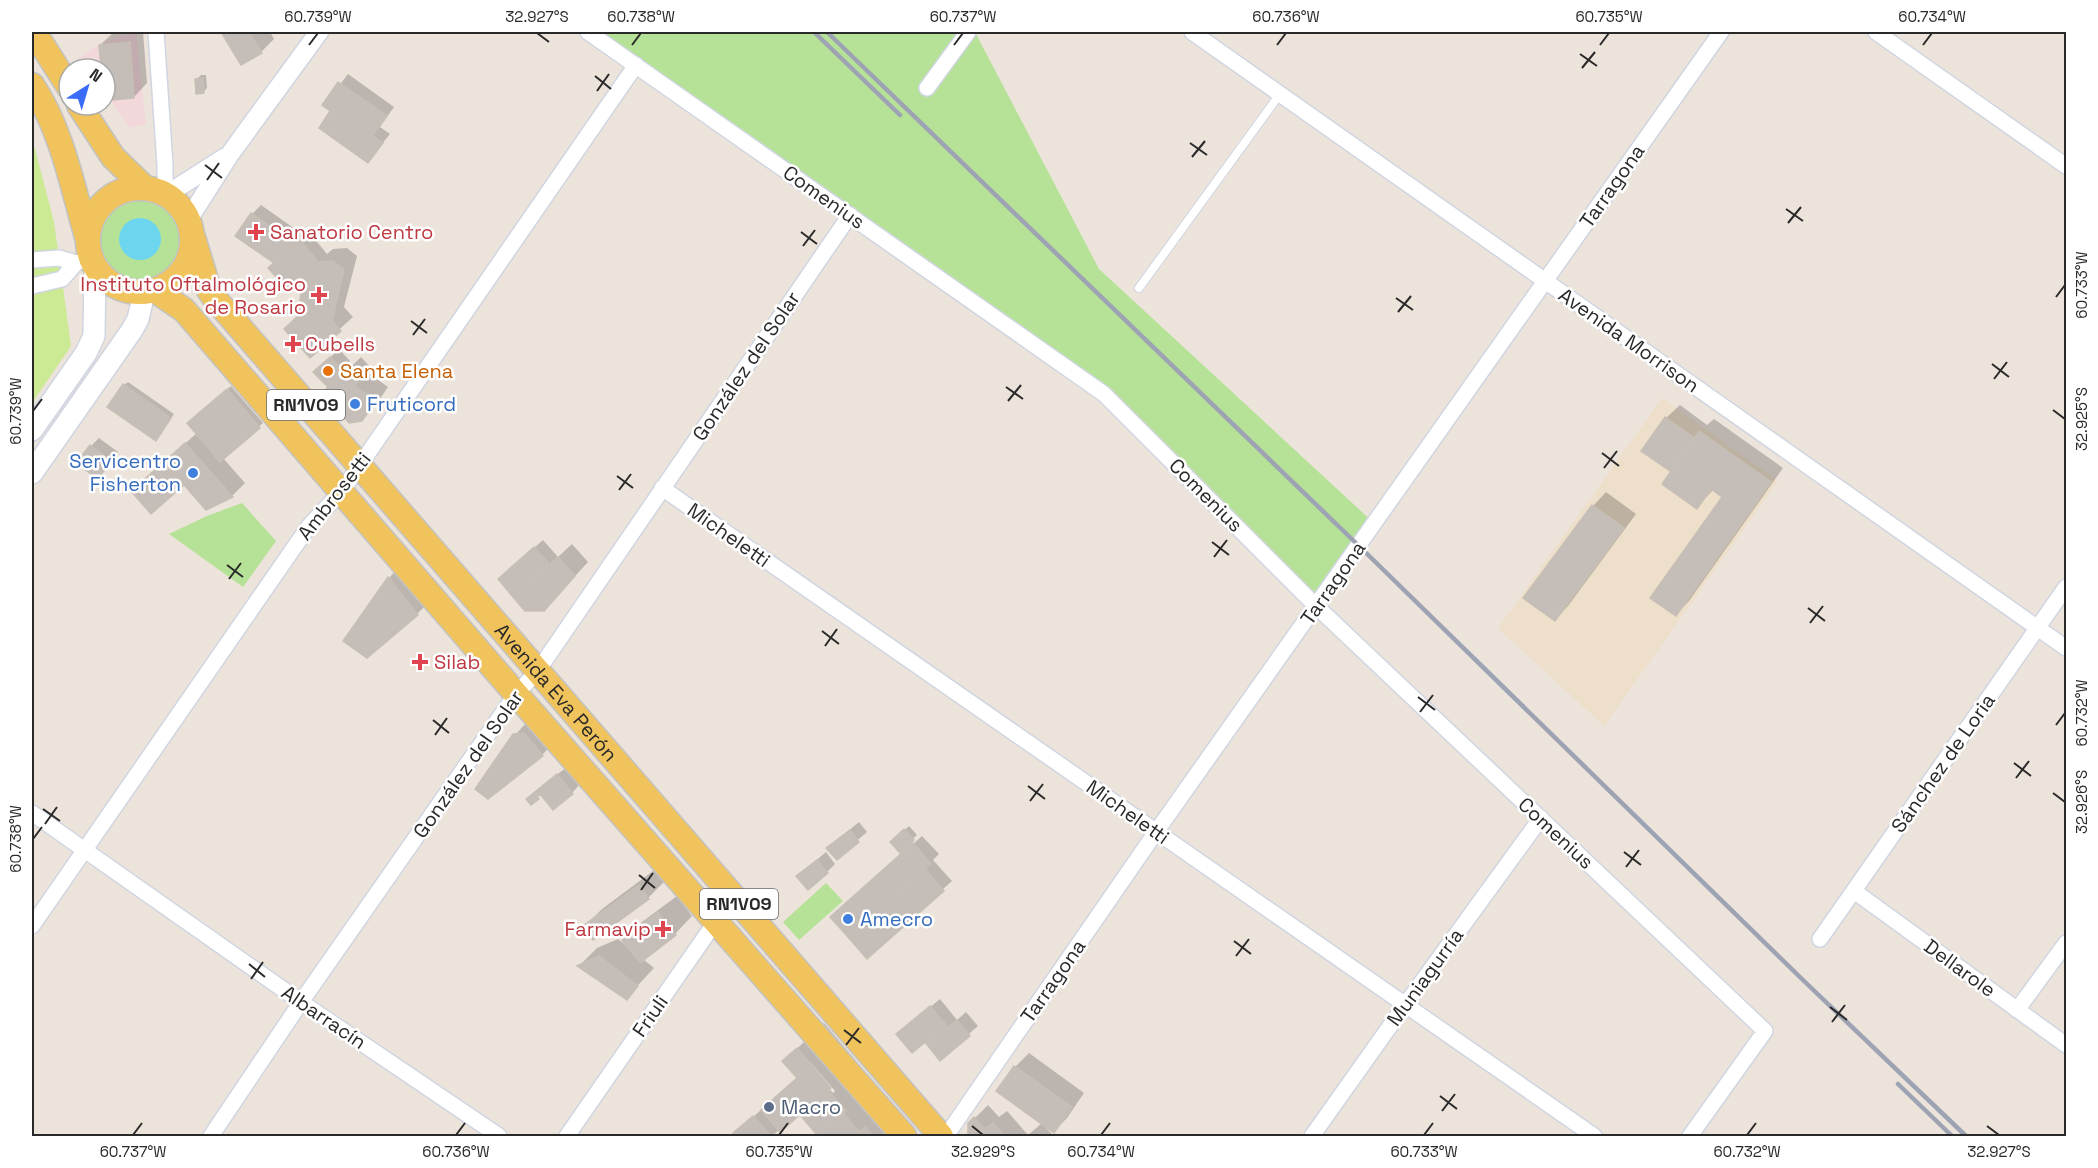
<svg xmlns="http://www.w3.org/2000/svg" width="2098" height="1168" viewBox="0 0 2098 1168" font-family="'Space Grotesk',sans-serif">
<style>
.education{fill:#eddfca}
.medical{fill:#f3d8db}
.green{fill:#b6e297}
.pitch{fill:#cbea93}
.water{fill:#6ed5ee}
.shadow{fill:#0003;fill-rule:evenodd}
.building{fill:#c4bdb8;stroke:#c7bfb5;stroke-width:1.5}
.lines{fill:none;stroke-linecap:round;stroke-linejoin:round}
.service-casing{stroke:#d0d5e2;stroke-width:10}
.minor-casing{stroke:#d0d5e2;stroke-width:18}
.tertiary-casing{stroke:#d0d5e2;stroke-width:21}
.secondary-casing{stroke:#d0d5e2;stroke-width:24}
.primary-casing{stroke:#c3c3c3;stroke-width:27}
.service{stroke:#fff;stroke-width:8}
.minor{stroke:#fff;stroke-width:15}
.tertiary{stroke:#fff;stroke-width:18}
.secondary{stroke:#fff;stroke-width:21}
.primary{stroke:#f0c35c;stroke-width:24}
.rail{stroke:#9ea3b4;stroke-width:4.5}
.ticks{fill:none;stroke:#292929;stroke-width:2}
.health-dot{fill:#e0444e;stroke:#fff;stroke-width:2}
.food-dot{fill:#e8710a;stroke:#fff;stroke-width:2}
.shop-dot{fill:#3f7fe0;stroke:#fff;stroke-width:2}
.service-dot{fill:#5c6f8a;stroke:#fff;stroke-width:2}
.labels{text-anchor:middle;stroke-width:5;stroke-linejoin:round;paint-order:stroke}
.shield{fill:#fff;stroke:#696969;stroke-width:1.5}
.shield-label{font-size:18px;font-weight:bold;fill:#292929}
.street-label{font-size:20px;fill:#292929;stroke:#fff}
.health-label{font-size:20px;fill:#be3a42;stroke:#fff;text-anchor:start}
.food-label{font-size:20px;fill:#c56008;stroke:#fff;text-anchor:start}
.shop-label{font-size:20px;fill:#366cbe;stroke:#fff;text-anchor:start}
.service-label{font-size:20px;fill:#4e5e75;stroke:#fff;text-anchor:start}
.neatline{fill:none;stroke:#292929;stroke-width:2}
.ticks-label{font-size:15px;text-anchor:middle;fill:#292929}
</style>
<rect width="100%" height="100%" fill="#ece3db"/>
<!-- education -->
<path class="education" d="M1662 398 1778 481 1604 726 1498 628Z"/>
<!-- medical -->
<path class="medical" d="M132 32H136L146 124 130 128 105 94V69H87L78 58 99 44Z"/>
<!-- green -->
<path class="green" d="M588 32H975L1099 269 1375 524 1316 606 1104 394Z
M88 241a52 52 0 1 1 104 0a52 52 0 1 1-104 0Z
M242 503 276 541 243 587 169 534 207 516Z
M826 883 843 901 799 940 783 922Z"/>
<!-- pitch -->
<path class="pitch" d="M32 141 35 149 54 222 71 346 32 403Z"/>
<!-- water -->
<path class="water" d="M119 239a21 21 0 1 1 42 0a21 21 0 1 1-42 0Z"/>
<!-- shadow -->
<path class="shadow" d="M114 32H143L147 83 134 97 108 68 100 45Z
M222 32H270L274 39 261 52 241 63Z
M348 74 394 107 380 127 390 134 368 161 332 111 324 105Z
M201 75H206L207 88 203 92 197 79Z
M261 205 305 236 309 232 327 254 333 249 347 248 357 256 344 307 353 317 310 356 301 315 304 273 276 262 252 214Z
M339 349 350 361 327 384 315 372Z
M361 357 371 368 367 372 388 387 375 406 361 419 349 421 324 393Z
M128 382 174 414 159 435 124 385Z
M231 386 263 423 223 458 245 483 232 496 184 483 152 512 141 482 197 433 193 419Z
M1680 405 1707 425 1714 419 1783 468 1689 601 1676 614 1724 496 1714 489 1697 507 1673 471 1644 450 1666 418Z
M99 438 118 452 97 477 91 446Z
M1606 492 1636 514 1568 606 1555 619 1526 597 1593 506Z
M543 540 558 557 572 544 588 562 544 610H526L514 596 508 571Z
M397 569 426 605 417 614 345 640 389 578Z
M528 721 555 742 542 755 515 735Z
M567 767 580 784 572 793H542L532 803 537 790Z
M859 822 867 832 837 858V840Z
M909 826 917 835 900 851 892 842Z
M922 836 939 854 933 860 952 881 868 957 841 908Z
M826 852 835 864 827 872 807 868Z
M657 868 666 880 648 898 593 938 585 926 602 909Z
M677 896 692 916 675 934 643 959 654 968 626 998 580 965 597 948 618 939 627 946 624 940 642 922Z
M940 999 957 1020 966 1012 978 1026 940 1059 925 1040 907 1026Z
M824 1023 856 1061 841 1076 859 1097 856 1100 873 1120 884 1110 901 1136H825L806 1107 772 1136H738L735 1133 798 1077 784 1061ZM811 1063 835 1091 833 1093 809 1065Z
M1029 1053 1084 1093 1067 1118 1054 1131 1044 1126 1053 1135 1051 1136H970L969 1124 988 1105 999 1117 1007 1111 1028 1135 1042 1123 998 1091 1015 1067Z"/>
<!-- building -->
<path class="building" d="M221 32H249L262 53 241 65Z
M130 42 134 98 113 100 112 88H108L107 70 101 69 99 45Z
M203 78 204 93 196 94 195 79Z
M338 82 387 116 372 136 383 143 368 163 319 128 330 111 322 105Z
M251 213 295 244 274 263 235 236Z
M300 240 318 262 287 289 268 268Z
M333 261 344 269 332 321 341 331 310 358 284 329 299 315 302 276 318 262Z
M330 357 343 371 327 386 313 372Z
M346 369 358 382 334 407 322 393Z
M123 384 171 418 156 441 107 407Z
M355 386 376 401 362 421 349 423 334 407Z
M227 389 260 428 220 462 187 423Z
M1665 417 1694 438 1670 471 1641 451Z
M1699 431 1771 482 1676 616 1650 598 1722 497 1711 489 1697 509 1662 484Z
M185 443 233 497 206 510 164 462Z
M90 445 111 461 98 479 76 463Z
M164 462 184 485 151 514 131 491Z
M1592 505 1624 528 1555 621 1523 598Z
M534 547 549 564 513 597 498 579Z
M558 557 575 576 544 611H525L513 597Z
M388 577 418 615 367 658 343 641Z
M524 733 543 756 488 799 475 789 513 734Z
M557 774 573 794 553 810 540 794 537 797 539 799 531 805 526 799Z
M904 829 914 840 900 853 890 842Z
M850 830 859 842 837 860 826 848Z
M913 843 931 864 848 937 830 917Z
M817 860 828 873 808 890 796 876Z
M925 869 944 891 867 959 848 937Z
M639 885 649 899 593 940 583 926Z
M658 912 676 935 640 963 622 940Z
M599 956 638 986 627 1000 577 966Z
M930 1006 946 1025 912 1053 896 1034Z
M957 1020 970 1036 940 1061 925 1042 946 1025 948 1027Z
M797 1048 831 1088 780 1132 761 1110 797 1078 782 1061Z
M1014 1066 1072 1107 1054 1133 996 1091Z
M828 1090 846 1111 818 1136 800 1115Z
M844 1114 859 1132 854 1136H823L821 1133Z
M753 1116 771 1136H736L733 1133Z
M974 1117 985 1129 993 1123 1005 1136H968V1123Z
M865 1127 874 1136H854L859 1132Z"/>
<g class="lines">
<!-- service casing -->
<g class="service-casing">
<path id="service" d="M1139 288 1280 94"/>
</g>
<!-- minor casing -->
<g class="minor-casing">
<path id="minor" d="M156 32 165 165V194
M588 32 1104 394 1316 606 1765 1031 1690 1136
M1192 32 2066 648
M1876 32 2066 166
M927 88 968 32
M32 260 59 258 76 263
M32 286 62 279 76 263 90 258
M662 488 1594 1136
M32 813 301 1002 499 1136
M1854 891 2066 1045
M32 926 309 526 342 491 636 65
M1820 939 2066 587
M2017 1010 2066 943
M211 1136 301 1002 516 694 537 672 850 215
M567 1136 716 921 729 893
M946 1136 1156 832 1721 32
M1312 1136 1405 1005 1541 818"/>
</g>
<!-- tertiary casing -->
<g class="tertiary-casing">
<path id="tertiary" d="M166 195 224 158
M188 220 230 154 319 32"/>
</g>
<!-- secondary casing -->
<g class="secondary-casing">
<path id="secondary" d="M32 430 86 353 94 336 95 268
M32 473 132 330 138 319 144 293"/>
</g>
<!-- primary casing -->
<g class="primary-casing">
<g id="primary">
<path d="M34 32 69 87"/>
<path d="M32 85C62 130 72 185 87 237"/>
<path d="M79 105 113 157 145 188"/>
<circle cx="140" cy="240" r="52"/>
<path id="s1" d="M192 234 209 290 216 300 941 1136"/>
<path d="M156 291 184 310 516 694 904 1136"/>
</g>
</g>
<!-- service -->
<use href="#service" class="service"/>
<!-- minor -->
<use href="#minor" class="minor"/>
<!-- tertiary -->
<use href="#tertiary" class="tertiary"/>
<!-- secondary -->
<use href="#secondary" class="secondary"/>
<!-- primary -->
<use href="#primary" class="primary"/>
<!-- rail -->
<path class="rail" d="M814 32 900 115
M827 32 1359 546 1805 982 1966 1136
M1898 1084 1952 1136"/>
</g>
<!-- ticks -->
<path class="ticks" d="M537 33 549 42M309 45 318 33M632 45 641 33M954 45 963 33M1277 45 1286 33M1600 45 1609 33M1923 45 1932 33M1580 54 1597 66M1582 68 1595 52M595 76 611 89M597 91 609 74M1190 143 1207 155M1192 157 1205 141M205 165 222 178M207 180 219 163M1786 209 1803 221M1788 223 1801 207M801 232 817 244M803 246 815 230M2056 297 2065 285M1396 298 1413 310M1398 312 1411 296M411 321 427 333M413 335 425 319M1992 364 2009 377M1994 379 2007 362M1006 387 1023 399M1008 401 1021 385M2053 410 2065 419M33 411 42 399M1602 453 1619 466M1604 468 1617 451M617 476 633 488M619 490 631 474M1212 542 1229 555M1214 557 1227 540M227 565 243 577M229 579 241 563M1808 608 1825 621M1810 623 1823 606M822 631 839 644M825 646 837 629M1418 697 1435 710M1420 712 1433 695M433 720 449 733M2056 725 2065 713M435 735 447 718M2014 763 2031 776M2016 778 2029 761M1028 786 1045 799M2053 793 2065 802M1030 801 1043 784M43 809 60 821M45 824 57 807M33 839 42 827M1624 852 1641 865M1626 867 1639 850M639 875 655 888M641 890 653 873M1234 941 1251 954M1236 956 1249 939M249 964 265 977M251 979 263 962M1830 1007 1847 1020M1832 1022 1845 1005M844 1030 861 1043M846 1045 859 1028M1440 1096 1457 1109M1442 1111 1455 1094M972 1126 983 1135M1987 1126 1999 1135M133 1135 142 1123M456 1135 465 1123M779 1135 788 1123M1101 1135 1110 1123M1424 1135 1433 1123M1747 1135 1756 1123"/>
<!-- markers -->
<g class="health-dot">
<path d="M253 223h6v6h6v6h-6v6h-6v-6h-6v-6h6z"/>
<path d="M316 286h6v6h6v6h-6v6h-6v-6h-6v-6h6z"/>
<path d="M290 335h6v6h6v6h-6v6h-6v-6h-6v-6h6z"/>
<path d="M417 653h6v6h6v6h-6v6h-6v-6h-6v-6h6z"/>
<path d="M660 920h6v6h6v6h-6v6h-6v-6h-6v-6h6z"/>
</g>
<circle class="food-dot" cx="328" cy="371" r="6"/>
<g class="shop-dot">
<circle cx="355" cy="404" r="6"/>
<circle cx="193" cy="473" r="6"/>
<circle cx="848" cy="919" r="6"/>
</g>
<circle class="service-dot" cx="769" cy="1107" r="6"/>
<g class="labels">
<!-- shield labels -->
<g class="shield">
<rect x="267" y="390" width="78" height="30" rx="4.5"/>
<rect x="700" y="889" width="78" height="30" rx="4.5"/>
</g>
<g class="shield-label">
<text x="306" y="411">RN1V09</text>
<text x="739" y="910">RN1V09</text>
</g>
<!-- street labels -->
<g class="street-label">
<text transform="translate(1612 186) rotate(-55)" y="7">Tarragona</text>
<text transform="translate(824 197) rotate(35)" y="7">Comenius</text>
<text transform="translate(1629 340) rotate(35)" y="7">Avenida Morrison</text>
<text transform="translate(746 366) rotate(-56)" y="7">González del Solar</text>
<text transform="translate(1206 495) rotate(45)" y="7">Comenius</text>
<text transform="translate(334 496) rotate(-52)" y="7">Ambrosetti</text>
<text transform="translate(729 535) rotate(35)" y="7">Micheletti</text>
<text transform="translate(1333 583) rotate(-55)" y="7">Tarragona</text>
<text dy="7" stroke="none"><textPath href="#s1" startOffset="590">Avenida Eva Perón</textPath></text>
<text transform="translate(1943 763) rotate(-55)" y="7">Sánchez de Loria</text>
<text transform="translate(468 764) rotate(-55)" y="7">González del Solar</text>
<text transform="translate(1128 812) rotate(35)" y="7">Micheletti</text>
<text transform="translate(1556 833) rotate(43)" y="7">Comenius</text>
<text transform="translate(1960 968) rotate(36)" y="7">Dellarole</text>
<text transform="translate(1425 977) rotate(-54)" y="7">Muniagurría</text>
<text transform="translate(1053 981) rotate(-55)" y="7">Tarragona</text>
<text transform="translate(650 1016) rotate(-55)" y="7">Friuli</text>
<text transform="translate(324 1017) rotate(34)" y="7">Albarracín</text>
</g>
<!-- health labels -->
<g class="health-label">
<text x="270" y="239">Sanatorio Centro</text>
<text x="306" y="291" text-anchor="end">Instituto Oftalmológico<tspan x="306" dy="23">de Rosario</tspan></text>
<text x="305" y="351">Cubells</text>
<text x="434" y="669">Silab</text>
<text x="651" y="936" text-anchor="end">Farmavip</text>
</g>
<!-- food labels -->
<g class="food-label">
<text x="340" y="378">Santa Elena</text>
</g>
<!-- shop labels -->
<g class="shop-label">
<text x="367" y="411">Fruticord</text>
<text x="181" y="468" text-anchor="end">Servicentro<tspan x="181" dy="23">Fisherton</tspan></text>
<text x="860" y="926">Amecro</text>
</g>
<!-- service labels -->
<g class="service-label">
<text x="781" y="1114">Macro</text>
</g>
</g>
<!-- border -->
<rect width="2098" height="1168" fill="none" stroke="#ffffff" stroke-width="66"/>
<!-- north arrow -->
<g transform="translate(87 87) rotate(37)"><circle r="28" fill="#ffffff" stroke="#a9a9a9" stroke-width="1.5"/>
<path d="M0-4.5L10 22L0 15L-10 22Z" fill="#3a6bf9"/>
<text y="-9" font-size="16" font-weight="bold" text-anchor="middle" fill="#292929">N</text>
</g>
<rect x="33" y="33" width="2032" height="1102" class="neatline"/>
<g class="ticks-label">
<text x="318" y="22">60.739°W</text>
<text x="537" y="22">32.927°S</text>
<text x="641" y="22">60.738°W</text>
<text x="963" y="22">60.737°W</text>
<text x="1286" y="22">60.736°W</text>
<text x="1609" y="22">60.735°W</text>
<text x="1932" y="22">60.734°W</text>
<text transform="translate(2082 285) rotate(-90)" y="5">60.733°W</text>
<text transform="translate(16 411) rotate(-90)" y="5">60.739°W</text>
<text transform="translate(2082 419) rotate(-90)" y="5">32.925°S</text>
<text transform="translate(2082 713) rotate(-90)" y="5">60.732°W</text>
<text transform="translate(2082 802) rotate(-90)" y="5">32.926°S</text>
<text transform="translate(16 839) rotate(-90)" y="5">60.738°W</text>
<text x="133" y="1157">60.737°W</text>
<text x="456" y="1157">60.736°W</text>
<text x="779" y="1157">60.735°W</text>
<text x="983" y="1157">32.929°S</text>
<text x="1101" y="1157">60.734°W</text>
<text x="1424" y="1157">60.733°W</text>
<text x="1747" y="1157">60.732°W</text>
<text x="1999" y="1157">32.927°S</text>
</g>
</svg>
